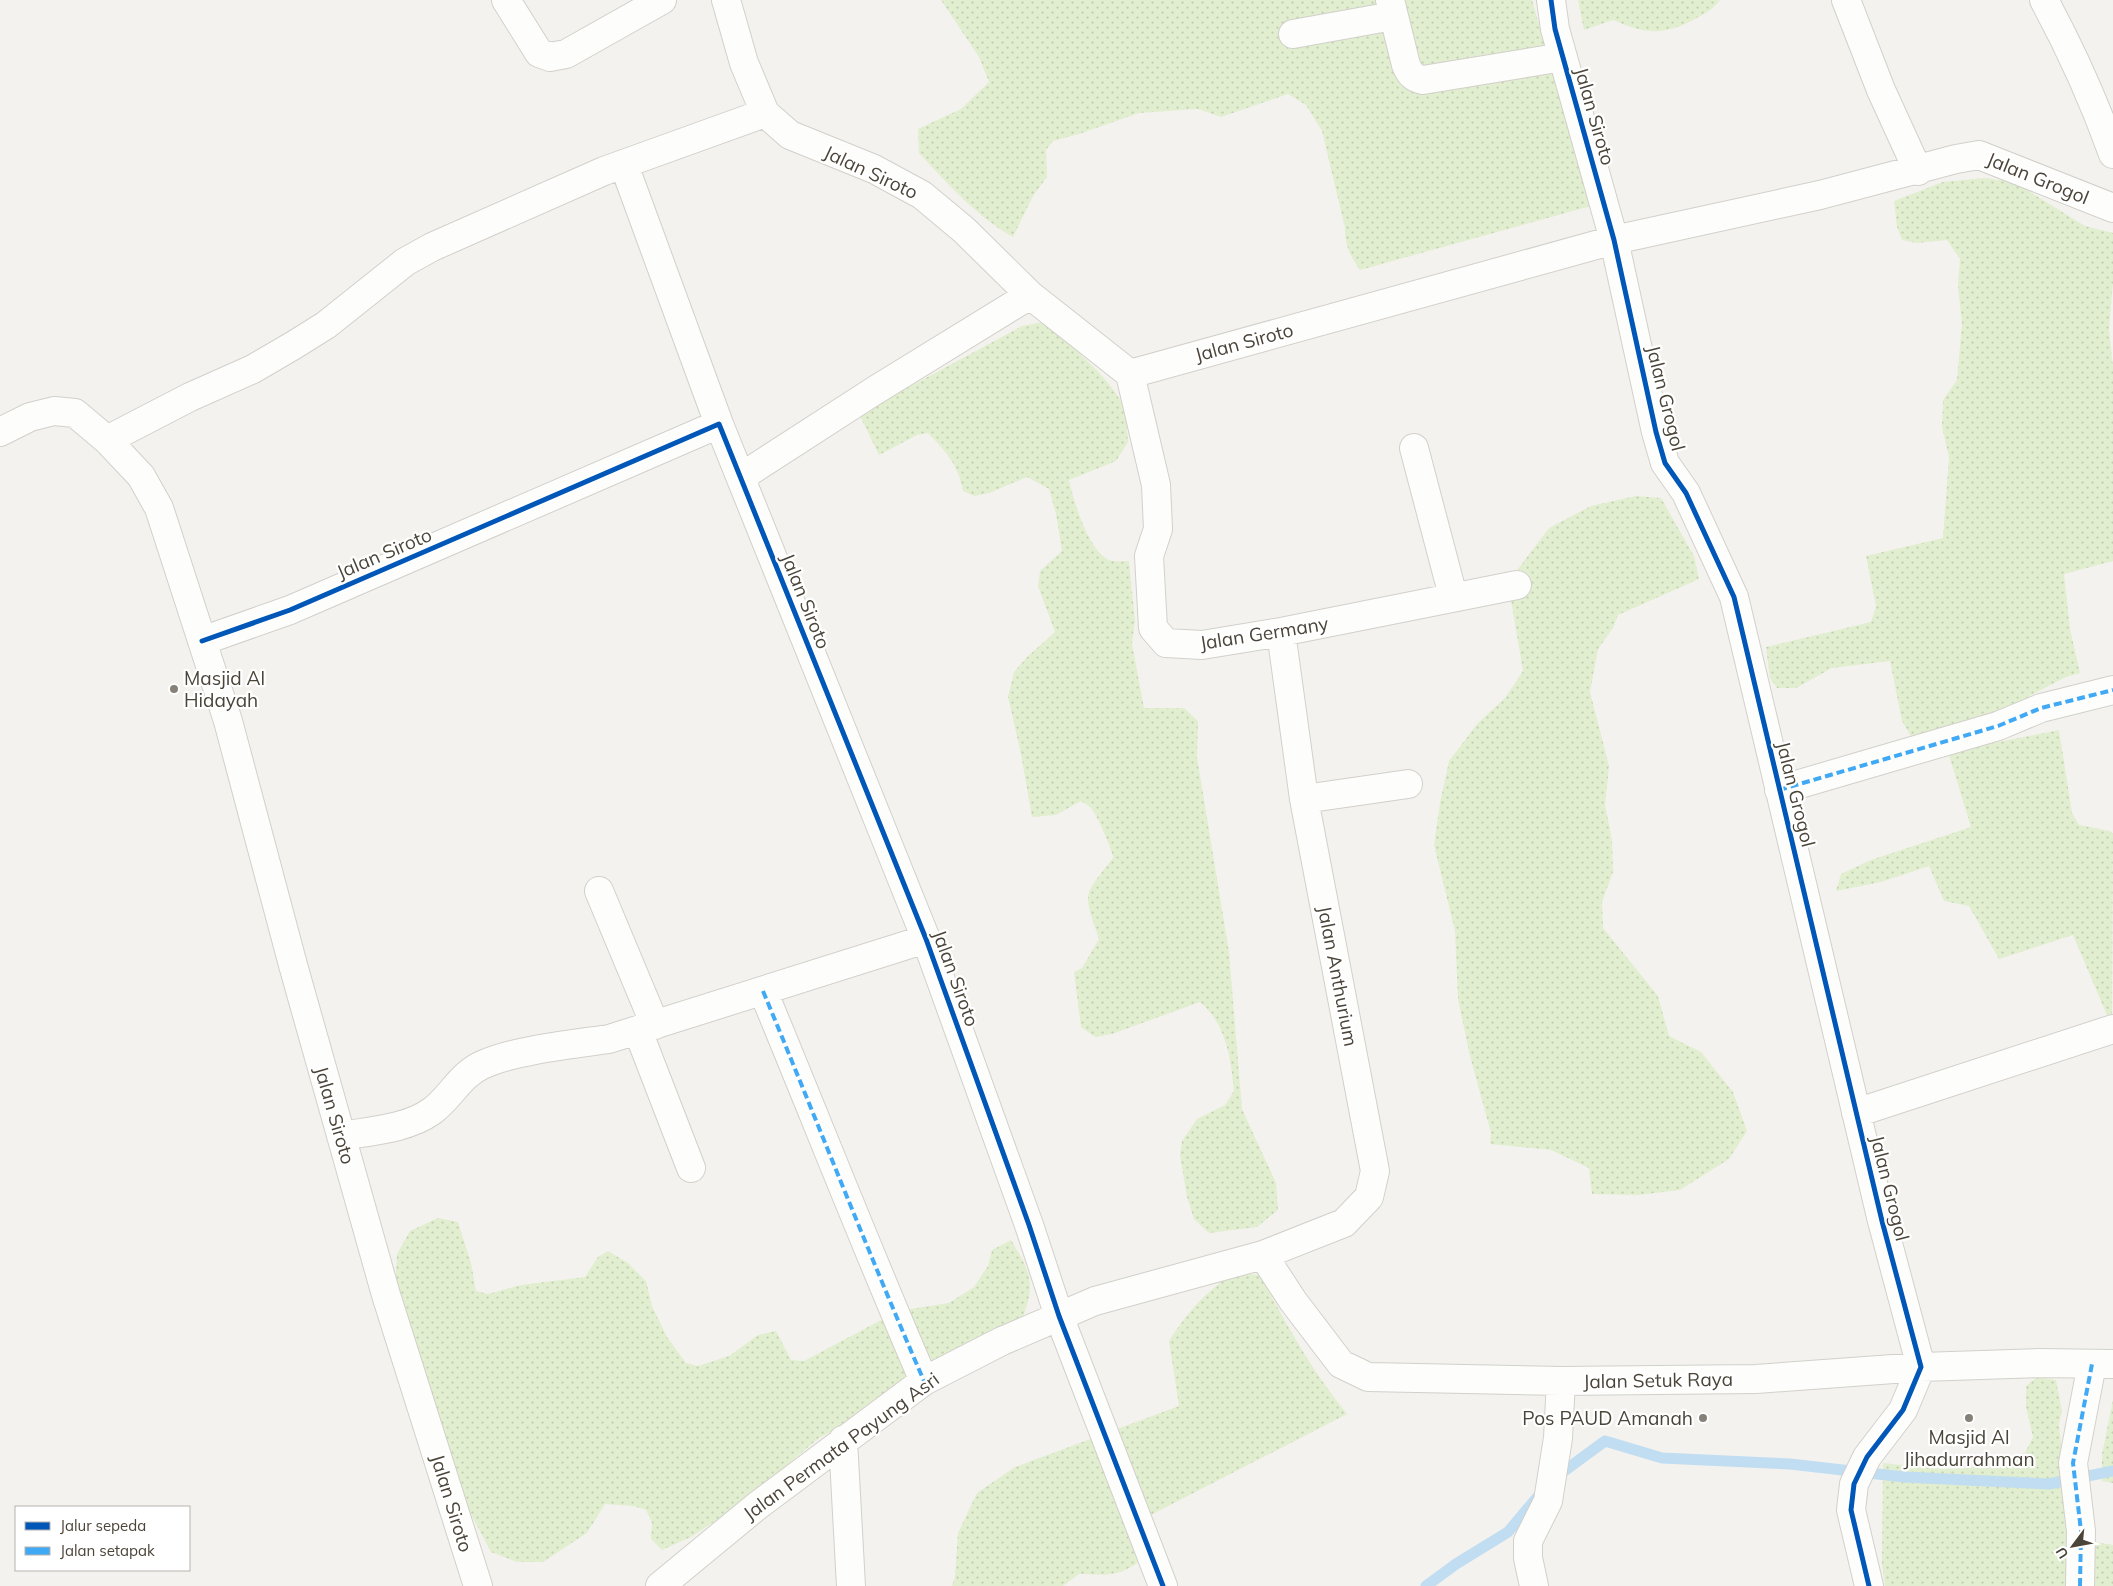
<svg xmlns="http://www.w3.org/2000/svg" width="2113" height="1586" viewBox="0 0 2113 1586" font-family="Mulish,sans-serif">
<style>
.green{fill:url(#green-dots)}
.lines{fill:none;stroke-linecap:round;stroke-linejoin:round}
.stream{stroke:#c0ddf1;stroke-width:11}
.street-casing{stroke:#d2d0cb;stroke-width:30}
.street{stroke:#fdfdfc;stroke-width:28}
.quiet{stroke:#3fa9f5;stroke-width:4;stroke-dasharray:8 4;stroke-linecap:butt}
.cycleway-casing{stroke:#fff;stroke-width:8}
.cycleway{stroke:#0057b8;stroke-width:5}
.poi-dot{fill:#868178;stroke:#fff;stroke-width:2}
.labels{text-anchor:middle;stroke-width:4.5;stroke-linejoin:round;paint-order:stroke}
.street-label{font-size:19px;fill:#4b4439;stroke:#fff}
.poi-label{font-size:19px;fill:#4b4439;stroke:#fff;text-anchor:start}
</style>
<defs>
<pattern id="green-dots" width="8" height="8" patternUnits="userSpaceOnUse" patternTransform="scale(1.25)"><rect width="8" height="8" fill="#e1eecf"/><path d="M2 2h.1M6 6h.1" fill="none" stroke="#c3cdb2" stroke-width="1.8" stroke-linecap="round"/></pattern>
</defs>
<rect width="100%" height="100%" fill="#f4f2ee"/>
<!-- green -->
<path class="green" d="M941 0H1532L1591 206 1360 270C1350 256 1345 246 1345 228L1322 131 1306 105 1288 94 1221 117 1198 109 1139 113 1079 134 1053 141 1046 150 1047 177 1033 196 1013 237C976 216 948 184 919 153L918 129 961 109 989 82 979 57Z
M1578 0H1720C1713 10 1706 13 1695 19 1664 36 1645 34 1613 20L1584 30Z
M1984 178 2014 182 2085 226 2113 233V282L2109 329 2113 367V561L2064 574 2070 629 2080 673 2066 677 2029 696 2012 717 1913 740 1902 721 1890 661 1832 668 1796 688H1777L1770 678 1766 647 1871 622 1876 606 1866 556 1943 538 1949 457 1942 427 1943 400 1957 380 1962 324 1958 286 1960 259 1947 240 1917 243 1902 240 1897 227 1894 201 1943 182Z
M1043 322C1068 343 1107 375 1122 403 1127 414 1127 430 1128 442L1116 461 1069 480C1074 502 1088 550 1109 560 1114 562 1123 561 1129 561L1135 621 1132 644 1144 708H1184L1198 721 1197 757 1229 952 1242 1109 1276 1183 1278 1210 1257 1227 1209 1233 1194 1219 1187 1197 1180 1155 1182 1141 1197 1119 1225 1105 1234 1091C1231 1058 1226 1024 1200 1002L1112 1034 1095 1037 1081 1027 1074 972 1082 968 1099 939C1083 891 1082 898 1113 858 1113 851 1096 813 1091 808 1088 805 1084 803 1081 801L1056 815 1032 817 1021 754 1008 697 1014 672 1027 657 1055 632 1038 586 1040 571 1062 551 1056 514 1049 489 1027 477 989 493 974 496 963 491C958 464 946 452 928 433L917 435 879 455 859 414 1022 326Z
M1636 496 1661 498 1694 556 1699 579 1618 615 1613 628 1598 649 1590 692 1609 766 1605 805 1612 840 1613 872 1602 902 1603 928 1658 996 1669 1036 1701 1052 1733 1092 1747 1131 1729 1159 1680 1190 1638 1195 1592 1194 1589 1168 1551 1150 1490 1144 1491 1133 1470 1056 1458 999 1455 931 1434 845 1440 803 1449 761 1478 723 1505 698 1523 671 1511 600 1518 569 1549 528 1591 506Z
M2059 730 2072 813 2079 825 2110 831 2113 834 2112 1027 2073 935 1999 959 1969 906 1944 901 1929 866 1881 882 1836 891 1841 874 1871 860 1971 827 1948 752Z
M438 1218 458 1222 471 1263 476 1291 488 1294 521 1285 585 1277 598 1257 608 1251 628 1263 646 1281 652 1306 667 1337 686 1363 698 1366 729 1356 758 1335 776 1331 791 1360 804 1361 898 1311 949 1303 974 1287 988 1266 992 1250 1011 1240C1031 1273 1036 1283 1022 1320L979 1343 945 1354 915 1372 853 1420 819 1438 742 1503 691 1537 662 1550 651 1539 652 1523 646 1510 633 1506 605 1504 587 1533 543 1562H517L491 1552 456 1486 395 1292 397 1254 410 1231Z
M1233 1273 1260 1275C1286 1324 1312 1371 1347 1414L1145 1518 1147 1555C1122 1577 1112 1575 1079 1574L1063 1586H952L955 1576 958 1533 977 1493 1015 1467 1179 1406 1169 1341C1190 1309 1203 1295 1233 1273Z
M2037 1377 2056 1380 2062 1411 2059 1424 2061 1444 2073 1465V1586H1885L1882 1563 1883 1463 1941 1469 1968 1468 2025 1453 2033 1437 2026 1407V1386Z
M2113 1400V1483L2102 1481V1454Z
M2095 1542 2113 1545V1586H2091L2092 1547Z"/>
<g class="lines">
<!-- stream -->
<path class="stream" d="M1556 1477 1605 1441 1662 1458 1790 1464 1904 1477 2049 1484 2113 1471
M1426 1586 1456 1564 1508 1532 1540 1494"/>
<!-- street casing -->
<g class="street-casing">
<path id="street" d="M506 0 539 53 550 57 566 54 662 0
M726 0 744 63 765 113 790 135 874 169 922 195 964 230 1030 295 1130 374 1614 240 1820 195 1956 159 1979 155 2113 208
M1390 0 1406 65C1410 74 1413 78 1423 80L1563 57
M1551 0 1555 29 1614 240 1656 432 1665 463 1686 493 1734 597 1882 1221 1921 1367 1903 1410 1867 1457 1854 1484 1851 1510 1869 1586
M1846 0 1881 90 1918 171
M2044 0C2071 50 2094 101 2113 154
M1293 34 1393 16
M624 165 719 424
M1130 374 1156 485 1158 529 1149 556 1153 628 1166 643 1202 645 1281 632 1517 585
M0 432 30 417 54 411 75 413 107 440 141 476 159 508 228 721 293 965 386 1295 478 1586
M107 440 190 397 253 369 294 345 326 325 405 262 432 247 604 171 765 113
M1414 448 1453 596
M741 477 874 391 1030 295
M202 641 290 610 719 424 926 939 1029 1225 1059 1316 1163 1586
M1779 790 1998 726 2041 708 2113 690
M1304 799 1408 784
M599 891 655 1025
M763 991C817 1121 868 1252 924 1381
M638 1031 691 1168
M1856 1113 2113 1029
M341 1136C371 1131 407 1129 432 1111 451 1097 460 1075 482 1065 515 1050 573 1044 609 1039L926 939
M1263 1255 1293 1301 1341 1364 1368 1377 1561 1381 1756 1379 1921 1367 2039 1363 2113 1364
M843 1440 851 1586
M660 1586 757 1506 924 1381 1002 1341 1095 1301 1263 1255 1344 1223 1369 1197 1375 1171 1304 799 1281 632
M1534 1586 1528 1558V1541L1548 1501 1558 1438 1561 1381
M2080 1586 2081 1531 2073 1463 2092 1364"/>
</g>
<!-- street -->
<use href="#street" class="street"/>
<!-- quiet -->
<path class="quiet" d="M1779 790 1998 726 2041 708 2113 690
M763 991C817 1121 868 1252 924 1381
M2080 1586 2081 1531 2073 1463 2092 1364"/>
<!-- cycleway casing -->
<g class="cycleway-casing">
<path id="cycleway" d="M1551 0 1555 29 1614 240 1656 432 1665 463 1686 493 1734 597 1882 1221 1921 1367 1903 1410 1867 1457 1854 1484 1851 1510 1869 1586
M202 641 290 610 719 424 926 939 1029 1225 1059 1316 1163 1586"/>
</g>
<!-- cycleway -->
<use href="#cycleway" class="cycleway"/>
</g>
<!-- markers -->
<g class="poi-dot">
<circle cx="174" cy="689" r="5"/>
<circle cx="1703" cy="1418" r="5"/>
<circle cx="1969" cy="1418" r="5"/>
</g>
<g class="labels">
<!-- street labels -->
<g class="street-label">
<text transform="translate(1595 116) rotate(74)" y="7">Jalan Siroto</text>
<text transform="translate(871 172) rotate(25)" y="7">Jalan Siroto</text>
<text transform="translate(2038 178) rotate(22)" y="7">Jalan Grogol</text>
<text transform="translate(1244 342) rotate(-15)" y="7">Jalan Siroto</text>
<text transform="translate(1666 398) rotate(76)" y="7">Jalan Grogol</text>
<text transform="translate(384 553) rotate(-23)" y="7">Jalan Siroto</text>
<text transform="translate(806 601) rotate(68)" y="7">Jalan Siroto</text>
<text transform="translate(1264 633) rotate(-9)" y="7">Jalan Germany</text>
<text transform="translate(1796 794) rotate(76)" y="7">Jalan Grogol</text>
<text transform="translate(1338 976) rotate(79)" y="7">Jalan Anthurium</text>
<text transform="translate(956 978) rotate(70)" y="7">Jalan Siroto</text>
<text transform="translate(335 1115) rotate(74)" y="7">Jalan Siroto</text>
<text transform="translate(1890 1188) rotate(76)" y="7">Jalan Grogol</text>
<text transform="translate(1658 1380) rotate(-1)" y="7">Jalan Setuk Raya</text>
<text transform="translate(841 1446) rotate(-36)" y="7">Jalan Permata Payung Asri</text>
<text transform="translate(452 1503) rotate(73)" y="7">Jalan Siroto</text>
</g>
<!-- poi labels -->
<g class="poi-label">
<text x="184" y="685">Masjid Al<tspan x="184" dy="22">Hidayah</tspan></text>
<text x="1693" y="1425" text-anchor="end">Pos PAUD Amanah</text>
<text x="1969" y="1444" text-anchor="middle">Masjid Al<tspan x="1969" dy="22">Jihadurrahman</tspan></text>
</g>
</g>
<!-- legend -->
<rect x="15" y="1506" width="175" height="65" fill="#ffffff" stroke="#b7b4b0"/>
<rect x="25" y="1522" width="25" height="8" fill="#0057b8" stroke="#b7b4b0"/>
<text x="60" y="1531" font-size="15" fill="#4b4439">Jalur sepeda</text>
<rect x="25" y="1547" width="25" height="8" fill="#3fa9f5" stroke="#b7b4b0"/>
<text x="60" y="1556" font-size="15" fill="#4b4439">Jalan setapak</text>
<!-- north arrow -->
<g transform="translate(2073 1546) rotate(238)" stroke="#ffffff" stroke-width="4" paint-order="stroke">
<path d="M0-4L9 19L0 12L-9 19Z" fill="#4b4439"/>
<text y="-8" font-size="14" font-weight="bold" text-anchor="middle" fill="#4b4439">U</text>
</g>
</svg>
